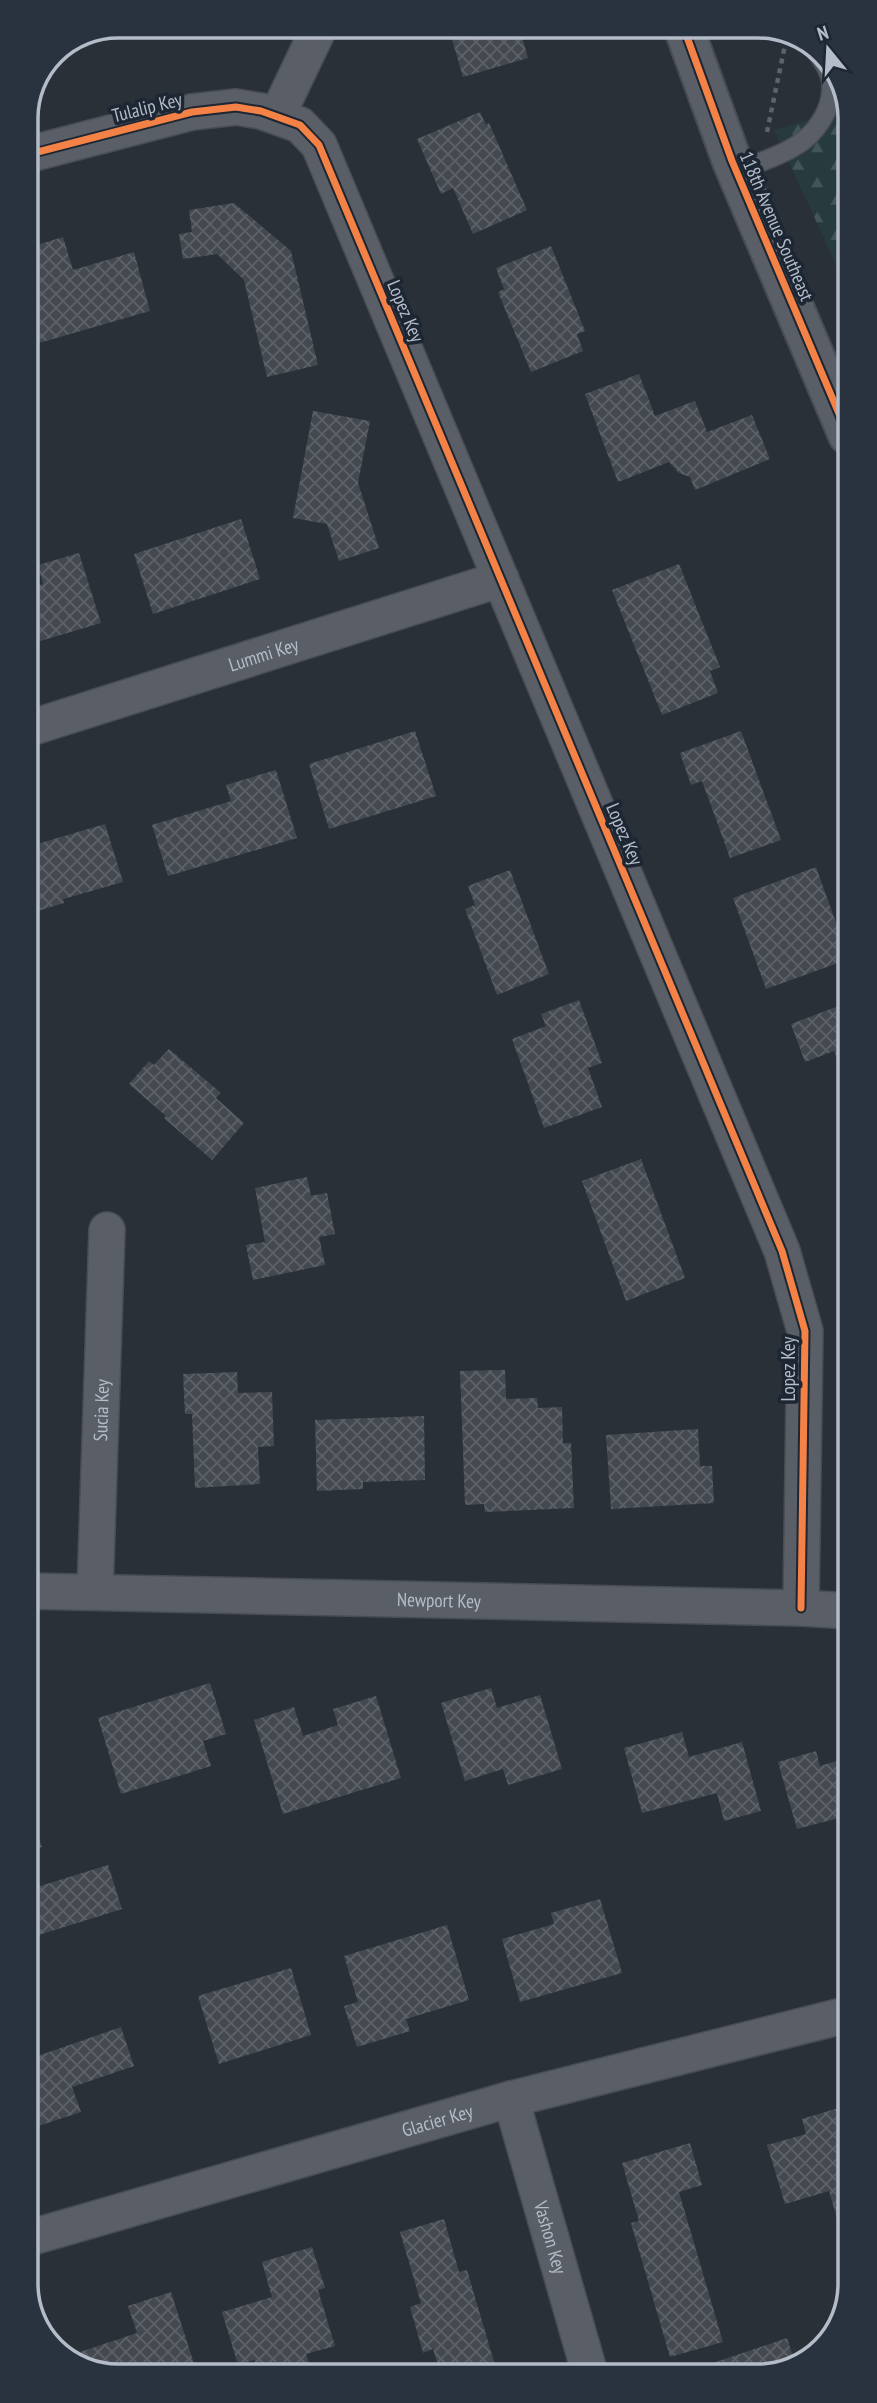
<svg xmlns="http://www.w3.org/2000/svg" width="877" height="2403" viewBox="0 0 877 2403" font-family="'PT Sans Narrow',sans-serif">
<style>
.forest{fill:url(#forest-firs)}
.building{fill:url(#building-cross-hatch)}
.lines{fill:none;stroke-linecap:round;stroke-linejoin:round}
.service-casing{stroke:#484c53;stroke-width:21}
.minor-casing{stroke:#484c53;stroke-width:38}
.tertiary-casing{stroke:#484c53;stroke-width:42}
.path{stroke:#5d636a;stroke-width:4.5;stroke-dasharray:5 5;stroke-linecap:butt}
.service{stroke:#5a5e66;stroke-width:18}
.minor{stroke:#5a5e66;stroke-width:35}
.tertiary{stroke:#5a5e66;stroke-width:38}
.cycleway-casing{stroke:#1d2633;stroke-width:11}
.cycleway{stroke:#f48246;stroke-width:7}
.labels{text-anchor:middle;stroke-width:7;stroke-linejoin:round;paint-order:stroke}
.street-label{font-size:19px;fill:#b4bcc9;stroke:#1d2633}
.rim{fill:none;stroke:#b4bcc9;stroke-width:3.5}
</style>
<defs>
<pattern id="forest-firs" width="22" height="20" patternUnits="userSpaceOnUse" patternTransform="scale(1.75)"><rect width="22" height="20" fill="#273a3e"/><path d="M5 1l3.5 6h-7zM16 11l3.5 6h-7z" fill="#445559"/></pattern>
<pattern id="building-cross-hatch" width="8" height="8" patternUnits="userSpaceOnUse" patternTransform="scale(1.75)"><rect width="8" height="8" fill="#444950"/><path d="M0 0l8 8M0 8l8-8" fill="none" stroke="#5d6168"/></pattern>
</defs>
<rect width="100%" height="100%" fill="#2a3038"/>
<!-- forest -->
<path class="forest" d="M848 109V290L774 130Z"/>
<!-- building -->
<path class="building" d="M448 26H519L528 58 463 77Z
M480 112 486 125 489 123 527 210 473 234 453 188 441 194 417 139Z
M234 203 291 251 318 365 267 377 244 280 217 254 183 259 179 234 192 232 189 210Z
M63 237 73 270 134 252 150 311 39 343 27 298V248Z
M551 246 585 331 577 334 583 351 531 372 498 292 504 289 496 268Z
M639 374 655 416 695 401 707 432 752 415 770 459 695 490 690 477 679 473 669 462 618 482 585 394Z
M313 411 370 421 358 483 379 548 339 561 327 524 293 518Z
M241 519 260 579 153 614 134 554Z
M79 553 101 623 27 645V589L43 584 38 565Z
M679 564 720 667 710 671 718 693 662 715 612 590Z
M415 731 436 796 329 829 309 764Z
M741 731 781 840 730 858 702 781 691 785 680 753Z
M276 770 297 838 168 876 152 825 231 801 226 785Z
M105 824 123 882 63 899 64 903 28 914 27 847Z
M816 867 849 959 766 989 733 898Z
M510 870 549 974 497 995 465 909 475 905 468 886Z
M579 1000 602 1063 588 1068 602 1107 544 1128 512 1039 546 1026 541 1014Z
M849 1002V1088L834 1051 805 1062 791 1024Z
M169 1049 221 1093 216 1098 244 1123 212 1160 164 1118 166 1116 129 1084 149 1061 154 1065Z
M641 1159 685 1278 626 1301 582 1181Z
M307 1177 311 1196 327 1193 335 1234 319 1237 325 1265 253 1280 246 1245 265 1242 255 1188Z
M505 1370 506 1399 537 1398 538 1408 562 1407 563 1443H571L574 1508 485 1512 484 1504 465 1505 460 1371Z
M237 1372 238 1393 272 1392 274 1446 258 1447 260 1484 195 1488 192 1414H185L183 1374Z
M424 1416 425 1480 363 1482V1489L317 1491 315 1420Z
M698 1429 700 1466H712L714 1503 611 1509 606 1435Z
M210 1683 226 1734 203 1741 211 1766 121 1794 98 1718Z
M491 1688 497 1708 540 1695 562 1769 508 1785 503 1769 465 1781 441 1703Z
M376 1696 401 1778 283 1814 254 1720 294 1707 303 1736 338 1725 333 1709Z
M682 1732 689 1757 742 1742 761 1811 724 1821 717 1793 642 1813 624 1748Z
M816 1751 820 1766 850 1757V1815L797 1829 778 1762Z
M29 1808 42 1847 29 1851Z
M29 1852 40 1886 108 1865 122 1909 29 1938Z
M600 1899 622 1973 520 2002 502 1939 554 1924 551 1913Z
M447 1925 469 2000 406 2019 410 2031 357 2047 344 2006 358 2002 344 1956Z
M291 1968 311 2035 219 2064 198 1996Z
M121 2027 134 2066 72 2087 81 2112 29 2129V2059Z
M845 2106 851 2124V2218L838 2222 829 2191 785 2204 767 2145 806 2134 802 2119Z
M690 2143 702 2185 679 2192 723 2342 670 2357 631 2223 639 2221 622 2163Z
M444 2219 459 2272 467 2270 497 2372 485 2375H441L433 2349 423 2353 410 2307 421 2303 400 2232Z
M312 2247 325 2288 318 2290 335 2346 306 2354 313 2375 311 2376H281L276 2362 257 2368 254 2360 238 2365 222 2312 272 2297 262 2262Z
M171 2292 198 2376 112 2377 85 2366 80 2352 137 2333 128 2306Z
M787 2338 796 2365 783 2373 697 2374 695 2369Z"/>
<g class="lines">
<!-- service casing -->
<g class="service-casing">
<path id="service" d="M736 171C755 164 775 158 792 148 815 136 835 108 831 80 829 68 820 57 813 47"/>
</g>
<!-- minor casing -->
<g class="minor-casing">
<g id="minor">
<path d="M277 116 320 26"/>
<path d="M26 155 192 112 236 107 261 111 300 125 319 145 782 1251 805 1331 801 1608"/>
<path id="s1" d="M27 729 501 579"/>
<path id="s2" d="M28 1591 801 1608 850 1611"/>
<path id="s3" d="M95 1592 107 1230"/>
<path id="s4" d="M511 2099 590 2374"/>
<path id="s5" d="M29 2238 511 2099 850 2014"/>
</g>
</g>
<!-- tertiary casing -->
<g class="tertiary-casing">
<path id="tertiary" d="M683 26 732 161 848 435"/>
</g>
<!-- path -->
<path class="path" d="M767 132 785 45"/>
<!-- service -->
<use href="#service" class="service"/>
<!-- minor -->
<use href="#minor" class="minor"/>
<!-- tertiary -->
<use href="#tertiary" class="tertiary"/>
<!-- cycleway casing -->
<g class="cycleway-casing">
<path id="cycleway" d="M683 26 732 161 848 435
M26 155 192 112 236 107 261 111 300 125 319 145 782 1251 805 1331 801 1608"/>
</g>
<!-- cycleway -->
<use href="#cycleway" class="cycleway"/>
</g>
<g class="labels">
<!-- street labels -->
<g class="street-label">
<text transform="translate(147 107) rotate(-14)" y="7">Tulalip Key</text>
<text transform="translate(777 226) rotate(67)" y="7">118th Avenue Southeast</text>
<text transform="translate(406 311) rotate(67)" y="7">Lopez Key</text>
<text dy="7" stroke="none"><textPath href="#s1" startOffset="248">Lummi Key</textPath></text>
<text transform="translate(625 834) rotate(67)" y="7">Lopez Key</text>
<text transform="translate(788 1369) rotate(-90)" y="7">Lopez Key</text>
<text dy="7" stroke="none"><textPath href="#s3" startOffset="182">Sucia Key</textPath></text>
<text dy="7" stroke="none"><textPath href="#s2" startOffset="411">Newport Key</textPath></text>
<text dy="7" stroke="none"><textPath href="#s5" startOffset="425">Glacier Key</textPath></text>
<text dy="7" stroke="none"><textPath href="#s4" startOffset="144">Vashon Key</textPath></text>
</g>
</g>
<!-- crop -->
<path d="M0 0H877V2403H0ZM118 38H758A80 80 0 0 1 838 118V2284A80 80 0 0 1 758 2364H118A80 80 0 0 1 38 2284V118A80 80 0 0 1 118 38Z" fill="#29323f" fill-rule="evenodd"/>
<path class="rim" d="M118 38H758A80 80 0 0 1 838 118V2284A80 80 0 0 1 758 2364H118A80 80 0 0 1 38 2284V118A80 80 0 0 1 118 38Z"/>
<!-- north arrow -->
<g transform="translate(828 49) rotate(342)" stroke="#1d2633" stroke-width="5" paint-order="stroke">
<path d="M0-5L12 26L0 18L-12 26Z" fill="#b4bcc9"/>
<text y="-10" font-size="19" font-weight="bold" text-anchor="middle" fill="#b4bcc9">N</text>
</g>
</svg>
